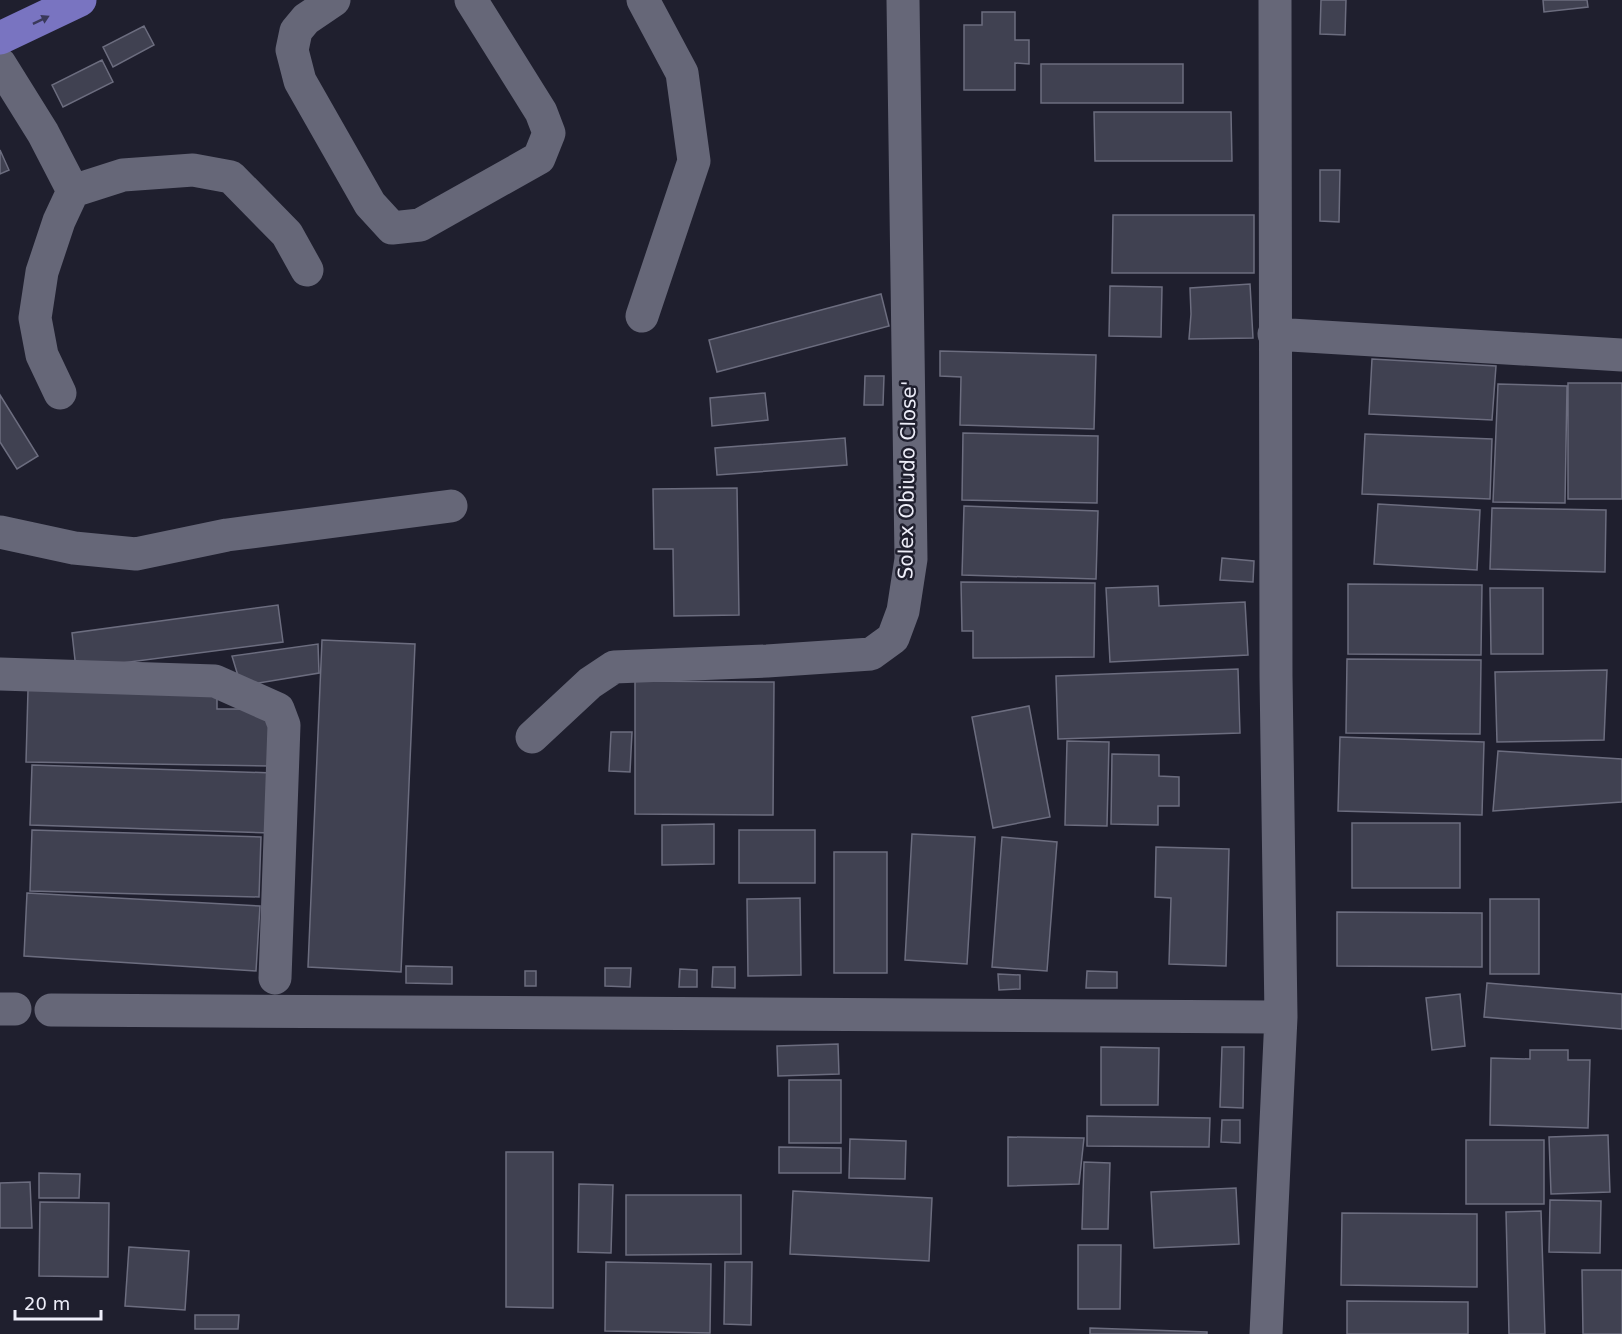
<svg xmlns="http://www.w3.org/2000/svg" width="1622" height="1334" viewBox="0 0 1622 1334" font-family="'DejaVu Sans',sans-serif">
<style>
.building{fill:#404151;stroke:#6c6d7f;stroke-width:1.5}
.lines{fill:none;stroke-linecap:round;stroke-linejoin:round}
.minor{stroke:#666778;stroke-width:33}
.major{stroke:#7974c1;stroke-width:33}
.oneway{fill:#3a395a}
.labels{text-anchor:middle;stroke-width:5;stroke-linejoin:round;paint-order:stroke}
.street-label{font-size:20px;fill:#eeeef9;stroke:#1f1f2e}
</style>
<rect width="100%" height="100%" fill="#1f1f2e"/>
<!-- building -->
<path class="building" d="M1321 0H1346L1345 35 1320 34Z
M1543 0H1587L1588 7 1544 12Z
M982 12H1015V40H1029V64L1015 63V90H964V25H982Z
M144 26 154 45 113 67 103 47Z
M102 60 113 82 63 107 52 85Z
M1041 64H1183V103H1041Z
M1094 112H1231L1232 161H1095Z
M0 150 9 170 0 174Z
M1320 170H1340L1339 222 1320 221Z
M1113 215H1254V273H1112Z
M1250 284 1253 338 1189 339 1191 314 1190 288Z
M1110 286 1162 287 1161 337 1109 336Z
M881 294 889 326 717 372 709 340Z
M940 351 1096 355 1094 429 960 425 961 377 940 376Z
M1372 359 1496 366 1492 420 1369 414Z
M865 376H884L883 405H864Z
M1568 383H1622V499H1568Z
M1498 384 1567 386 1565 503 1493 502Z
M765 393 768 420 712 426 710 398Z
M0 395 38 456 17 469 0 442Z
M963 433 1098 436 1097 503 962 500Z
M1365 434 1492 439 1490 499 1362 494Z
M845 438 847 465 717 475 715 448Z
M737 488 739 615 674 616 673 549H654L653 489Z
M1378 504 1480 510 1477 570 1374 564Z
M964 506 1098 511 1096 579 962 575Z
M1492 508 1606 510 1605 572 1490 569Z
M1222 558 1254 561 1253 582 1220 580Z
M961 582 1095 583 1094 657 973 658V631H962Z
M1348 584 1482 585 1481 655 1348 654Z
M1158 586 1159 606 1245 602 1248 655 1110 662 1106 588Z
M1490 588H1543V654H1491Z
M278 605 283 642 76 669 72 633Z
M322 640 415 644 401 972 308 967Z
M318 644 319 673 241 686 232 656Z
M1347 659 1481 660 1480 734 1346 733Z
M1238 669 1240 733 1058 739 1056 676Z
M1607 670 1604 740 1497 742 1495 672Z
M635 681 774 682 773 815 635 814Z
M28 690 217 693V709H270L269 766 26 762Z
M1029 706 1050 817 993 828 972 717Z
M611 732H632L630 772 609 771Z
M1340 737 1484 742 1482 815 1338 811Z
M1067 741 1109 742 1107 826 1065 825Z
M1498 751 1622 759V802L1493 811Z
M1112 754 1159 755V776L1179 777V806H1158V825L1111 824Z
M32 765 273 773 271 833 30 825Z
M1352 823H1460V888H1352Z
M714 824V864L662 865V825Z
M32 830 261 837 259 897 30 891Z
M739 830H815V883H739Z
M912 834 975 837 967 964 905 960Z
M1002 837 1057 842 1047 971 992 967Z
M1156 847 1229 849 1226 966 1169 964 1171 898 1155 897Z
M834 852H887V973H834Z
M27 893 260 906 256 971 24 956Z
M800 898 801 975 748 976 747 899Z
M1490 899H1539V974H1490Z
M1337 912 1482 913V967L1337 966Z
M406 966 452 967V984L406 983Z
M713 967H735V988L712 987Z
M605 968H631L630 987 605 986Z
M680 969 697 970V987H679Z
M525 971H536V986H525Z
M1087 971 1117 972V988H1086Z
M998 974 1020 975V989L999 990Z
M1487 983 1622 994V1029L1484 1017Z
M1460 994 1465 1046 1432 1050 1426 998Z
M838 1044 839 1074 778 1076 777 1046Z
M1101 1047 1159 1048 1158 1105H1101Z
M1222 1047H1244L1243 1108 1220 1107Z
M1530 1050H1568V1060H1590L1588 1128 1490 1125 1491 1058 1530 1059Z
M789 1080H841V1143H789Z
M1087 1116 1210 1118 1209 1147 1087 1146Z
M1222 1120H1240V1143L1221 1142Z
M1608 1135 1610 1192 1551 1194 1549 1137Z
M1008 1137 1084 1138 1079 1184 1008 1186Z
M850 1139 906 1141 905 1179 849 1178Z
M1466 1140H1544V1204H1466Z
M779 1147 841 1148V1173H779Z
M506 1152H553V1308L506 1307Z
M1084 1162 1110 1163 1108 1229H1082Z
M39 1173 80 1174 79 1198H39Z
M30 1182 32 1228H0V1183Z
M579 1184 613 1185 611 1253 578 1252Z
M1236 1188 1239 1244 1154 1248 1151 1192Z
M793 1191 932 1198 929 1261 790 1254Z
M626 1195H741V1254L626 1255Z
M1550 1200 1601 1201 1600 1253 1549 1252Z
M40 1202 109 1203 108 1277 39 1276Z
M1541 1211 1545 1334H1509L1506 1212Z
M1342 1213 1477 1214V1287L1341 1285Z
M1078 1245H1121L1120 1309H1078Z
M129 1247 189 1251 185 1310 125 1306Z
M606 1262 711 1264 710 1333 605 1331Z
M725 1262H752L751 1325 724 1324Z
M1582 1270H1622V1334H1583Z
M1347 1301 1468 1302V1334H1347Z
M195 1315H239L238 1329H195Z
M1090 1328 1207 1332V1334H1090Z"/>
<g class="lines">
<!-- minor -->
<path class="minor" d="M334 0 306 19 296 31 292 50 300 81 370 204 392 228 420 225 539 158 549 133 541 112 471 0
M0 64 43 133 73 191
M642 316 694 161 682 73 643 0
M1274 334 1622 355
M60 393 42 355 35 318 42 272 59 221 73 191 123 175 193 170 231 177 287 234 307 270
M0 532 74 548 136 554 227 535 451 506
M0 674 215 681 278 709 284 725 275 978
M532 737 590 683 614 667 767 661 871 654 893 638 903 611 911 559 903 0
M0 1009H15
M51 1010 1281 1017
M1266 1334 1281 1017 1276 676 1275 0"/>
<!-- major -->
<path class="major" d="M0 38 80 0"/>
</g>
<!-- one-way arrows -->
<defs><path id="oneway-solid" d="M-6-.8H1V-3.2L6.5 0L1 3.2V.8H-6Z" transform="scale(1.5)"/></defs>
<use class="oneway" href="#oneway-solid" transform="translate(41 20) rotate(-26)"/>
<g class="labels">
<!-- street labels -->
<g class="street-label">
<text transform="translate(907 480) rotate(-89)" y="7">Solex Obiudo Close'</text>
</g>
</g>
<!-- scale -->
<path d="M15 1310v9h86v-9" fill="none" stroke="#eeeef9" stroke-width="3"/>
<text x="24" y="1310" font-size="18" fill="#eeeef9" stroke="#1f1f2e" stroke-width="4.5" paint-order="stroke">20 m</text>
</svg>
